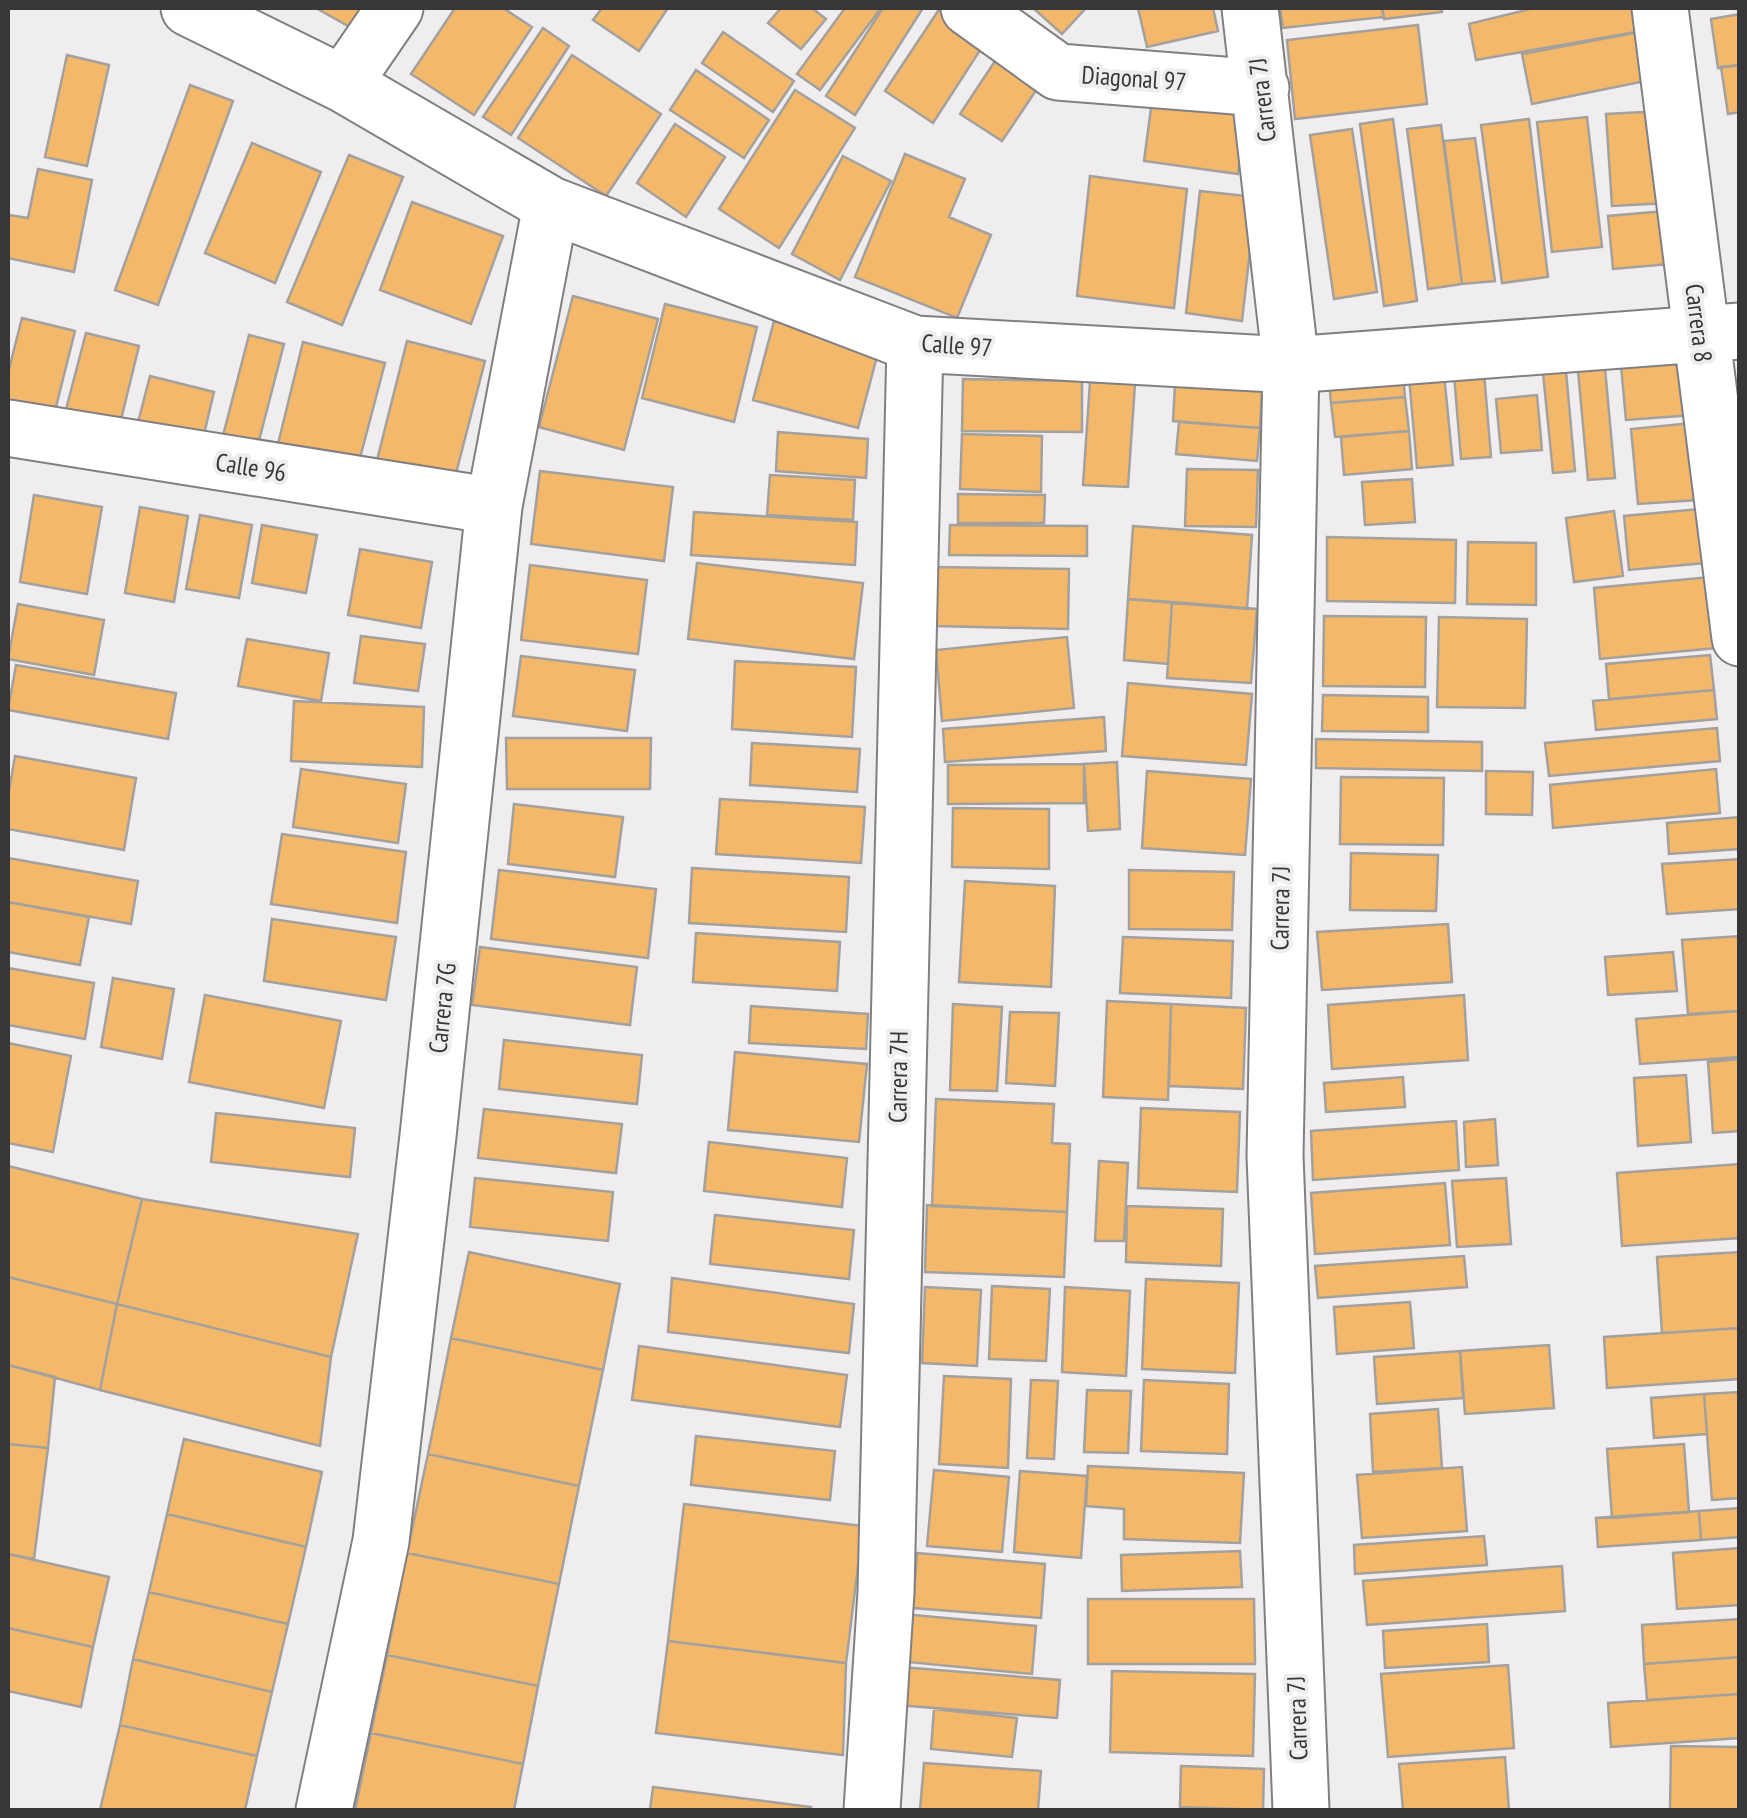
<svg xmlns="http://www.w3.org/2000/svg" width="1747" height="1818" viewBox="0 0 1747 1818" font-family="'PT Sans Narrow',sans-serif">
<style>
.building{fill:#f3b86a;stroke:#a4a19d;stroke-width:2.5}
.lines{fill:none;stroke-linecap:round;stroke-linejoin:round}
.minor-casing{stroke:#827f83;stroke-width:59}
.minor{stroke:#fff;stroke-width:55}
.labels{text-anchor:middle;stroke-width:8;stroke-linejoin:round;paint-order:stroke}
.street-label{font-size:25px;fill:#383638;stroke:#f0edf1}
</style>
<rect width="100%" height="100%" fill="#f0edf1"/>
<!-- building -->
<path class="building" d="M316 8H370L357 31Z
M455 8H503L532 27 474 115 411 74Z
M602 8H668L639 51 593 20Z
M781 8H812L826 19 801 49 768 23Z
M845 8H881L820 90 797 74Z
M883 8H923L855 115 826 96Z
M940 8 988 38 933 123 885 91Z
M1033 8H1086L1062 34Z
M1138 8H1213L1218 31 1147 47Z
M1280 8H1382L1384 17 1283 28Z
M1382 8H1441L1442 12 1384 19Z
M1534 8H1645L1647 30 1476 60 1469 24Z
M1740 14V65L1718 68 1711 19Z
M1418 25 1427 104 1295 119 1287 40Z
M543 28 569 46 511 135 483 117Z
M1655 29 1665 77 1532 104 1522 54Z
M723 32 794 81 773 112 702 63Z
M1003 49 1045 77 1002 141 960 114Z
M67 55 109 65 87 166 45 157Z
M572 55 661 114 606 196 518 138Z
M1740 65V112L1728 114 1721 67Z
M696 70 769 120 744 158 670 110Z
M190 85 233 101 158 305 115 290Z
M795 90 855 128 779 248 719 209Z
M1152 101 1246 114 1238 174 1144 161Z
M1662 111 1668 203 1612 206 1606 114Z
M1587 117 1602 247 1552 252 1537 122Z
M1393 119 1417 301 1384 306 1360 124Z
M1529 119 1548 277 1502 283 1481 125Z
M675 124 725 157 686 217 637 183Z
M1441 125 1462 284 1428 289 1407 129Z
M1352 129 1377 292 1334 299 1310 135Z
M1475 138 1495 281 1462 284 1444 141Z
M252 143 321 172 275 283 205 253Z
M905 154 965 179 949 217 991 235 957 318 855 277Z
M349 155 403 177 342 325 287 302Z
M843 156 891 181 840 280 792 254Z
M38 169 92 180 74 272 8 258 9 215 28 218Z
M1090 176 1187 189 1174 308 1077 296Z
M1200 191 1256 197 1242 321 1186 313Z
M412 202 503 236 471 324 380 290Z
M1664 211 1669 264 1613 269 1608 216Z
M573 296 658 319 624 450 539 427Z
M665 304 757 327 734 422 642 398Z
M22 318 75 331 52 423 8 411V373Z
M774 321 879 349 858 428 753 400Z
M86 333 139 346 117 436 63 421Z
M249 335 284 344 255 456 220 447Z
M407 341 485 361 453 485 376 464Z
M303 342 385 363 355 477 275 456Z
M1688 348 1694 415 1626 420 1620 355Z
M1604 357 1615 478 1588 480 1577 360Z
M1402 364 1405 397 1331 403 1328 371Z
M1566 371 1575 471 1553 473 1543 373Z
M1484 373 1491 457 1461 459 1454 375Z
M1444 374 1453 465 1417 468 1409 377Z
M150 376 214 392 200 451 135 434Z
M963 379 1082 381V432L962 431Z
M1090 382 1135 384 1128 487 1083 485Z
M1175 384 1262 391 1260 428 1173 421Z
M1537 395 1542 450 1501 453 1496 399Z
M1405 397 1409 431 1335 437 1331 403Z
M1179 422 1260 428 1257 461 1176 454Z
M1691 423 1698 500 1638 504 1631 429Z
M1409 431 1412 469 1344 475 1341 437Z
M778 432 868 439 866 478 776 471Z
M962 434 1042 436 1041 492 960 489Z
M1187 469 1258 470 1256 527 1185 526Z
M540 471 673 487 664 561 531 544Z
M770 475 855 480 853 520 767 515Z
M1412 479 1415 522 1365 525 1362 482Z
M958 494 1045 495 1044 523H958Z
M34 495 102 507 87 594 20 582Z
M140 507 188 516 174 602 125 593Z
M1700 509 1705 563 1629 570 1624 516Z
M1614 511 1623 576 1574 582 1566 518Z
M694 512 857 522 855 565 691 555Z
M200 515 252 525 239 598 186 589Z
M262 525 317 535 306 593 252 583Z
M950 525 1087 526V556L949 555Z
M1133 526 1252 535 1247 609 1128 599Z
M1327 537 1456 540 1455 603 1327 601Z
M1468 542 1536 543V605L1467 604Z
M360 549 432 562 421 628 348 615Z
M697 563 863 583 854 659 688 639Z
M530 565 647 580 638 654 521 640Z
M934 567 1069 569 1068 629 933 626Z
M1710 577 1716 648 1600 659 1594 588Z
M1128 599 1172 602 1168 664 1124 660Z
M1172 602 1257 609 1251 683 1167 678Z
M18 604 104 620 94 675 8 659Z
M1324 616 1426 617 1425 687 1323 686Z
M1439 617 1527 619 1525 708 1437 707Z
M361 636 425 644 418 691 354 683Z
M1067 637 1074 708 942 721 936 650Z
M247 639 329 653 321 701 238 686Z
M1710 655 1714 690 1609 699 1606 664Z
M521 656 635 670 627 731 513 716Z
M735 661 856 667 852 737 732 729Z
M16 665 176 693 168 739 8 710Z
M1128 683 1252 694 1246 765 1122 756Z
M1714 690 1717 719 1596 730 1593 701Z
M1323 695 1428 697V732L1322 731Z
M294 701 424 707 422 767 291 761Z
M1104 717 1106 751 945 762 943 729Z
M1717 728 1720 761 1549 776 1545 743Z
M506 738H651L650 789H507Z
M1316 739 1482 742V771L1316 768Z
M752 743 860 749 857 792 750 785Z
M15 756 136 778 124 850 8 829V797Z
M1117 762 1120 829 1088 831 1084 764Z
M1084 764V803L948 804V765Z
M301 769 406 784 398 843 293 827Z
M1716 769 1720 813 1553 828 1550 785Z
M1147 771 1251 779 1245 855 1142 848Z
M1486 771 1533 772 1532 815 1486 814Z
M1341 777 1444 778 1443 845 1340 844Z
M720 799 865 807 861 863 716 854Z
M514 804 623 817 615 877 508 864Z
M953 808 1049 809V869L952 867Z
M1740 817V849L1669 854 1667 823Z
M282 834 406 852 397 923 271 904Z
M1351 853 1438 855 1436 911 1350 910Z
M8 858 138 881 131 924 8 902Z
M1740 859V909L1667 914 1662 864Z
M692 868 849 877 846 932 689 923Z
M499 870 656 889 648 958 491 939Z
M1129 870 1234 872 1232 930 1129 929Z
M965 881 1055 886 1051 987 959 982Z
M8 902 89 917 80 965 8 952Z
M272 919 396 937 386 1000 264 981Z
M1448 924 1452 982 1322 990 1317 932Z
M696 933 840 942 837 991 693 982Z
M1740 936V1011L1688 1014 1682 940Z
M1123 937 1233 941 1231 998 1120 993Z
M480 947 637 967 630 1025 472 1005Z
M1673 952 1677 991 1608 995 1605 957Z
M8 968 94 983 85 1039 8 1025Z
M113 978 174 989 162 1059 101 1047Z
M205 995 341 1021 324 1108 189 1082Z
M1464 995 1468 1060 1332 1069 1328 1005Z
M1107 1001 1171 1004 1168 1100 1103 1097Z
M953 1004 1002 1007 997 1091 950 1090Z
M1171 1004 1246 1008 1243 1089 1169 1086Z
M751 1006 868 1014 866 1049 749 1043Z
M1740 1011V1057L1640 1064 1636 1019Z
M1010 1012 1059 1013 1055 1086 1006 1083Z
M504 1040 642 1055 637 1104 499 1089Z
M8 1043 71 1056 53 1152 8 1143Z
M735 1052 867 1064 859 1142 728 1130Z
M1740 1059V1131L1713 1133 1708 1062Z
M1686 1075 1691 1142 1638 1146 1634 1078Z
M1403 1077 1405 1107 1326 1112 1324 1083Z
M936 1099 1054 1104 1052 1143 1070 1144 1067 1212 932 1206Z
M1141 1108 1240 1112 1237 1192 1138 1188Z
M484 1109 622 1124 616 1173 478 1158Z
M216 1113 355 1128 350 1177 211 1162Z
M1495 1119 1498 1165 1466 1167 1464 1122Z
M1456 1121 1459 1170 1313 1180 1311 1131Z
M709 1142 847 1158 842 1207 704 1191Z
M1099 1161 1128 1163 1124 1241H1095Z
M1740 1164V1238L1622 1246 1617 1173Z
M8 1166 142 1199 117 1304 8 1277Z
M475 1178 613 1192 608 1241 470 1227Z
M1506 1178 1511 1244 1457 1247 1452 1181Z
M1445 1183 1450 1245 1315 1254 1311 1193Z
M142 1199 358 1234 331 1357 117 1304Z
M927 1205 1067 1212 1064 1277 925 1272Z
M1127 1206 1223 1209 1221 1266 1126 1262Z
M715 1215 854 1230 849 1279 710 1264Z
M469 1252 620 1284 603 1370 451 1338Z
M1740 1252V1328L1662 1333 1657 1257Z
M1464 1256 1467 1287 1318 1298 1315 1266Z
M8 1277 117 1304 100 1390 8 1365Z
M672 1278 854 1304 849 1353 668 1332Z
M1146 1279 1239 1283 1235 1373 1142 1369Z
M992 1286 1050 1289 1046 1361 989 1359Z
M925 1287 981 1290 977 1366 922 1363Z
M1065 1287 1130 1291 1126 1376 1062 1372Z
M1410 1302 1414 1348 1337 1354 1334 1307Z
M117 1304 331 1357 320 1446 100 1390Z
M1740 1328V1379L1607 1388 1604 1337Z
M451 1338 603 1370 579 1486 428 1454Z
M1549 1345 1554 1408 1465 1414 1460 1351Z
M639 1346 847 1375 840 1427 632 1400Z
M1460 1351 1463 1398 1377 1404 1374 1357Z
M8 1365 55 1377 48 1448 8 1444Z
M944 1376 1011 1379 1008 1468 939 1464Z
M1031 1380 1058 1381 1054 1459 1027 1458Z
M1144 1380 1229 1384 1227 1454 1141 1451Z
M1087 1390 1131 1391 1128 1453 1084 1452Z
M1740 1392V1498L1712 1500 1704 1394Z
M1704 1394 1707 1434 1654 1438 1651 1398Z
M1438 1409 1442 1468 1373 1472 1370 1414Z
M696 1436 835 1451 830 1500 691 1485Z
M184 1439 322 1472 306 1547 167 1514Z
M8 1444 48 1448 34 1559 8 1554Z
M1684 1444 1689 1512 1612 1518 1607 1449Z
M428 1454 579 1486 559 1584 407 1553Z
M1088 1466 1244 1473 1240 1543 1124 1539V1509L1086 1506Z
M1462 1467 1467 1531 1362 1538 1357 1475Z
M934 1470 1009 1477 1002 1552 927 1546Z
M1020 1471 1087 1476 1081 1558 1014 1552Z
M684 1504 863 1526 846 1663 668 1641Z
M1740 1508V1537L1701 1540 1699 1511Z
M1699 1511 1701 1540 1598 1547 1596 1518Z
M167 1514 306 1547 288 1624 149 1592Z
M1484 1536 1487 1565 1355 1574 1354 1545Z
M1740 1548V1605L1677 1609 1673 1553Z
M1240 1551 1242 1587 1122 1591 1121 1555Z
M407 1553 559 1584 538 1686 387 1655Z
M917 1553 1045 1564 1041 1618 913 1608Z
M8 1554 109 1577 93 1647 8 1628Z
M1562 1566 1565 1611 1367 1625 1363 1581Z
M149 1592 288 1624 272 1692 133 1659Z
M1088 1599H1254L1255 1664H1088Z
M913 1615 1036 1626 1032 1674 908 1662Z
M1740 1619V1657L1644 1664 1642 1625Z
M1487 1624 1489 1662 1385 1668 1383 1631Z
M8 1628 93 1647 81 1707 8 1691Z
M668 1641 846 1663 843 1755 656 1733Z
M387 1655 538 1686 523 1764 371 1733Z
M1740 1657V1694L1647 1700 1644 1664Z
M133 1659 272 1692 257 1756 120 1725Z
M1508 1665 1514 1748 1388 1757 1381 1674Z
M901 1667 1060 1680 1057 1718 898 1705Z
M1112 1671 1255 1674 1253 1756 1110 1752Z
M1740 1694V1738L1611 1747 1608 1703Z
M934 1709 1017 1718 1012 1757 931 1749Z
M120 1725 257 1756 245 1810H100Z
M371 1733 523 1764 514 1810H355Z
M1671 1746 1740 1747V1810H1670Z
M1505 1757 1509 1810H1403L1399 1764Z
M924 1763 1041 1771 1038 1810H920Z
M1181 1766 1264 1769 1263 1810 1180 1807Z
M653 1787 811 1807V1810H650Z"/>
<g class="lines">
<!-- minor casing -->
<g class="minor-casing">
<path id="minor" d="M189 8 343 84 551 205 915 344 1291 365 1740 331
M969 8 1058 72 1261 88
M1250 8 1291 365 1275 1156 1301 1810
M1660 8 1740 638
M343 84 395 8
M8 428 494 506
M324 1810 381 1541 428 1136 494 506 551 205
M872 1810 886 1592 915 344"/>
</g>
<!-- minor -->
<use href="#minor" class="minor"/>
</g>
<g class="labels">
<!-- street labels -->
<g class="street-label">
<text transform="translate(1134 78) rotate(4)" y="9">Diagonal 97</text>
<text transform="translate(1262 100) rotate(-97)" y="9">Carrera 7J</text>
<text transform="translate(1699 323) rotate(83)" y="9">Carrera 8</text>
<text transform="translate(957 345) rotate(4)" y="9">Calle 97</text>
<text transform="translate(251 467) rotate(9)" y="9">Calle 96</text>
<text transform="translate(1280 908) rotate(-89)" y="9">Carrera 7J</text>
<text transform="translate(442 1008) rotate(-84)" y="9">Carrera 7G</text>
<text transform="translate(898 1077) rotate(-89)" y="9">Carrera 7H</text>
<text transform="translate(1297 1718) rotate(-92)" y="9">Carrera 7J</text>
</g>
</g>
<!-- border -->
<rect width="1747" height="1818" fill="none" stroke="#383638" stroke-width="20"/>
</svg>
